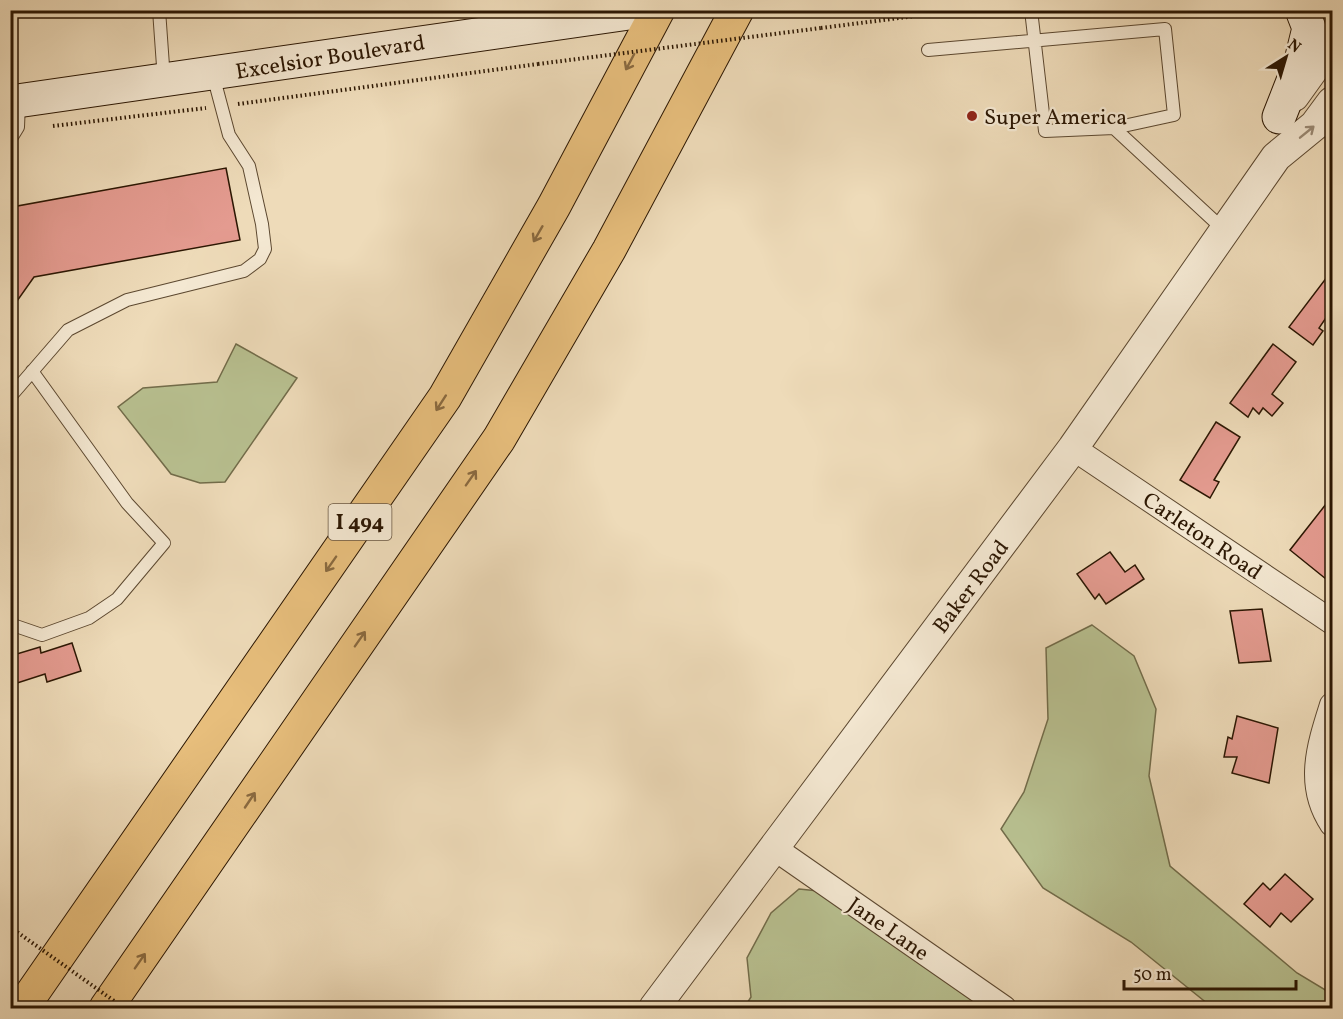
<svg xmlns="http://www.w3.org/2000/svg" width="1343" height="1019" viewBox="0 0 1343 1019" font-family="Vollkorn,serif">
<style>
.green{fill:#b8c090;stroke:#726c4a;stroke-width:1.5}
.building{fill:#e49b90;stroke:#2c1703;stroke-width:1.5}
.lines{fill:none;stroke-linecap:round;stroke-linejoin:round}
.service-casing{stroke:#5c4830;stroke-width:14}
.minor-casing{stroke:#5c4830;stroke-width:26}
.tertiary-casing{stroke:#5c4830;stroke-width:32}
.secondary-casing{stroke:#2c1703;stroke-width:35}
.motorway-casing{stroke:#2c1703;stroke-width:35}
.path{stroke:#2c1703;stroke-width:4;stroke-dasharray:1.5 3;stroke-linecap:butt}
.service{stroke:#f4e8d2;stroke-width:12}
.minor{stroke:#f4e8d2;stroke-width:24}
.tertiary{stroke:#f4e8d2;stroke-width:30}
.secondary{stroke:#f4e8d2;stroke-width:33}
.motorway{stroke:#e7be7c;stroke-width:33}
.path-bridge{stroke:#2c1703;stroke-width:4;stroke-dasharray:1.5 3;stroke-linecap:butt}
.oneway{stroke:#8a6a40}
.oneway2{stroke:#9a8a75}
.poi-dot{fill:#8f2418;stroke:#f4e8d2;stroke-width:2}
.labels{text-anchor:middle;stroke-width:4.5;stroke-linejoin:round;paint-order:stroke}
.shield{fill:#f4e8d2;stroke:#685641;stroke-width:1.5}
.shield-label{font-size:21px;font-weight:bold;fill:#2c1703}
.street-label{font-size:22px;fill:#2c1703;stroke:#f4e8d2}
.poi-label{font-size:22px;fill:#2c1703;stroke:#f4e8d2;text-anchor:start}
</style>
<rect width="100%" height="100%" fill="#eedbb9"/>
<filter id="stains"><feTurbulence type="fractalNoise" baseFrequency=".00333" numOctaves="4"/><feColorMatrix values="0 0 0 0 .2 0 0 0 0 .09 0 0 0 0 .02 0 0 0 .5 -.17"/></filter>
<radialGradient id="worn" r=".72"><stop offset=".6" stop-color="#630" stop-opacity="0"/><stop offset="1" stop-color="#630" stop-opacity=".3"/></radialGradient>
<!-- green -->
<path class="green" d="M236 344 297 378 225 482 200 483 171 474 118 407 143 388 217 382Z
M1092 625 1134 656 1156 709 1149 776 1170 866 1297 973 1332 994V1008H1213L1131 942 1043 888 1001 829 1024 792 1048 719 1046 648Z
M799 889 838 893 1004 1008H744L751 997 747 958 771 913Z"/>
<!-- building -->
<path class="building" d="M226 168 240 240 34 277 10 311V199L16 198 17 206Z
M1327 277 1332 281V309L1319 328 1323 331 1313 345 1289 327Z
M1273 344 1296 362 1272 394 1283 403 1272 416 1263 408 1259 414 1253 408 1248 417 1230 403Z
M1216 422 1240 437 1214 480 1219 482 1210 498 1180 480Z
M1330 499 1332 501V571L1326 579 1290 550Z
M1110 552 1125 572 1135 565 1144 579 1106 604 1099 594 1095 599 1077 574Z
M1262 609 1271 661 1239 663 1230 611Z
M72 643 81 671 47 682 45 674 11 685 10 656 40 647 41 653Z
M1237 716 1278 728 1269 783 1232 773 1237 757H1224L1228 737 1232 739Z
M1285 874 1313 899 1291 922 1281 913 1270 927 1244 904 1263 883 1270 890Z"/>
<g class="lines">
<!-- service casing -->
<g class="service-casing">
<path id="service" d="M159 10 164 80
M1031 10 1045 131 1114 128
M928 50 1165 29 1174 115 1114 128 1224 230
M10 140 18 127 19 102
M10 397 68 330 127 300 244 271 260 259 265 249 262 224 249 166 229 135 213 75
M10 624 42 635 89 618 117 599 164 543 127 503 32 371"/>
</g>
<!-- minor casing -->
<g class="minor-casing">
<path id="minor" d="M1073 448 1332 622
M1332 705C1319 746 1306 785 1332 824
M774 848 1004 1008"/>
</g>
<!-- tertiary casing -->
<g class="tertiary-casing">
<path id="tertiary" d="M1294 96 1332 43
M654 1008 1073 448 1276 157 1315 125 1332 102"/>
</g>
<!-- secondary casing -->
<g class="secondary-casing">
<path id="secondary" d="M10 102 650 10
M1279 117 1301 61 1309 28 1302 10"/>
</g>
<!-- motorway casing -->
<g class="motorway-casing">
<path id="motorway" d="M22 1008 445 397 554 206 658 10
M106 1008 499 439 609 250 737 10"/>
</g>
<!-- path -->
<path class="path" d="M821 28 962 10
M238 104 538 64
M53 126 206 108"/>
<!-- service -->
<use href="#service" class="service"/>
<!-- minor -->
<use href="#minor" class="minor"/>
<!-- tertiary -->
<use href="#tertiary" class="tertiary"/>
<!-- secondary -->
<use href="#secondary" class="secondary"/>
<!-- motorway -->
<use href="#motorway" class="motorway"/>
<!-- path-bridge -->
<path class="path-bridge" d="M538 64 821 28
M10 927 124 1008"/>
</g>
<!-- one-way arrows -->
<defs><path id="oneway-shaft" d="M-6 0H5M1.5-3L5.5 0L1.5 3" fill="none" stroke-width="1.6" stroke-linecap="round" stroke-linejoin="round" transform="scale(1.5)"/></defs>
<g class="oneway">
<use href="#oneway-shaft" transform="translate(630 62) rotate(118)"/>
<use href="#oneway-shaft" transform="translate(538 234) rotate(120)"/>
<use href="#oneway-shaft" transform="translate(441 403) rotate(123)"/>
<use href="#oneway-shaft" transform="translate(471 478) rotate(-55)"/>
<use href="#oneway-shaft" transform="translate(331 564) rotate(125)"/>
<use href="#oneway-shaft" transform="translate(360 639) rotate(-55)"/>
<use href="#oneway-shaft" transform="translate(250 800) rotate(-56)"/>
<use href="#oneway-shaft" transform="translate(140 961) rotate(-55)"/>
</g>
<use class="oneway2" href="#oneway-shaft" transform="translate(1307 132) rotate(-39)"/>
<!-- markers -->
<circle class="poi-dot" cx="972" cy="116" r="6"/>
<g class="labels">
<!-- shield labels -->
<rect class="shield" x="328.5" y="504" width="63" height="36" rx="4.5"/>
<g class="shield-label">
<text x="360" y="529">I 494</text>
</g>
<!-- street labels -->
<g class="street-label">
<text transform="translate(330 56) rotate(-9)" y="8">Excelsior Boulevard</text>
<text transform="translate(1203 535) rotate(34)" y="8">Carleton Road</text>
<text transform="translate(970 586) rotate(-53)" y="8">Baker Road</text>
<text transform="translate(889 928) rotate(35)" y="8">Jane Lane</text>
</g>
<!-- poi labels -->
<g class="poi-label">
<text x="984" y="124">Super America</text>
</g>
</g>
<!-- margin -->
<rect width="1343" height="1019" fill="none" stroke="#eedbb9" stroke-width="36"/>
<rect x="12" y="12" width="1319" height="995" fill="none" stroke="#2c1703" stroke-width="3"/>
<rect x="18" y="18" width="1307" height="983" fill="none" stroke="#2c1703" stroke-width="1.5"/>
<!-- north arrow -->
<g transform="translate(1286 57) rotate(37)" stroke="#f4e8d2" stroke-width="4.5" paint-order="stroke">
<path d="M0-4.5L10 22L0 15L-10 22Z" fill="#2c1703"/>
<text y="-9" font-size="16" font-weight="bold" text-anchor="middle" fill="#2c1703">N</text>
</g>
<!-- scale -->
<path d="M1124 980v9h172v-9" fill="none" stroke="#2c1703" stroke-width="3"/>
<text x="1133" y="980" font-size="18" fill="#2c1703" stroke="#f4e8d2" stroke-width="4.5" paint-order="stroke">50 m</text>
<rect width="100%" height="100%" filter="url(#stains)"/>
<rect width="100%" height="100%" fill="url(#worn)"/>
</svg>
